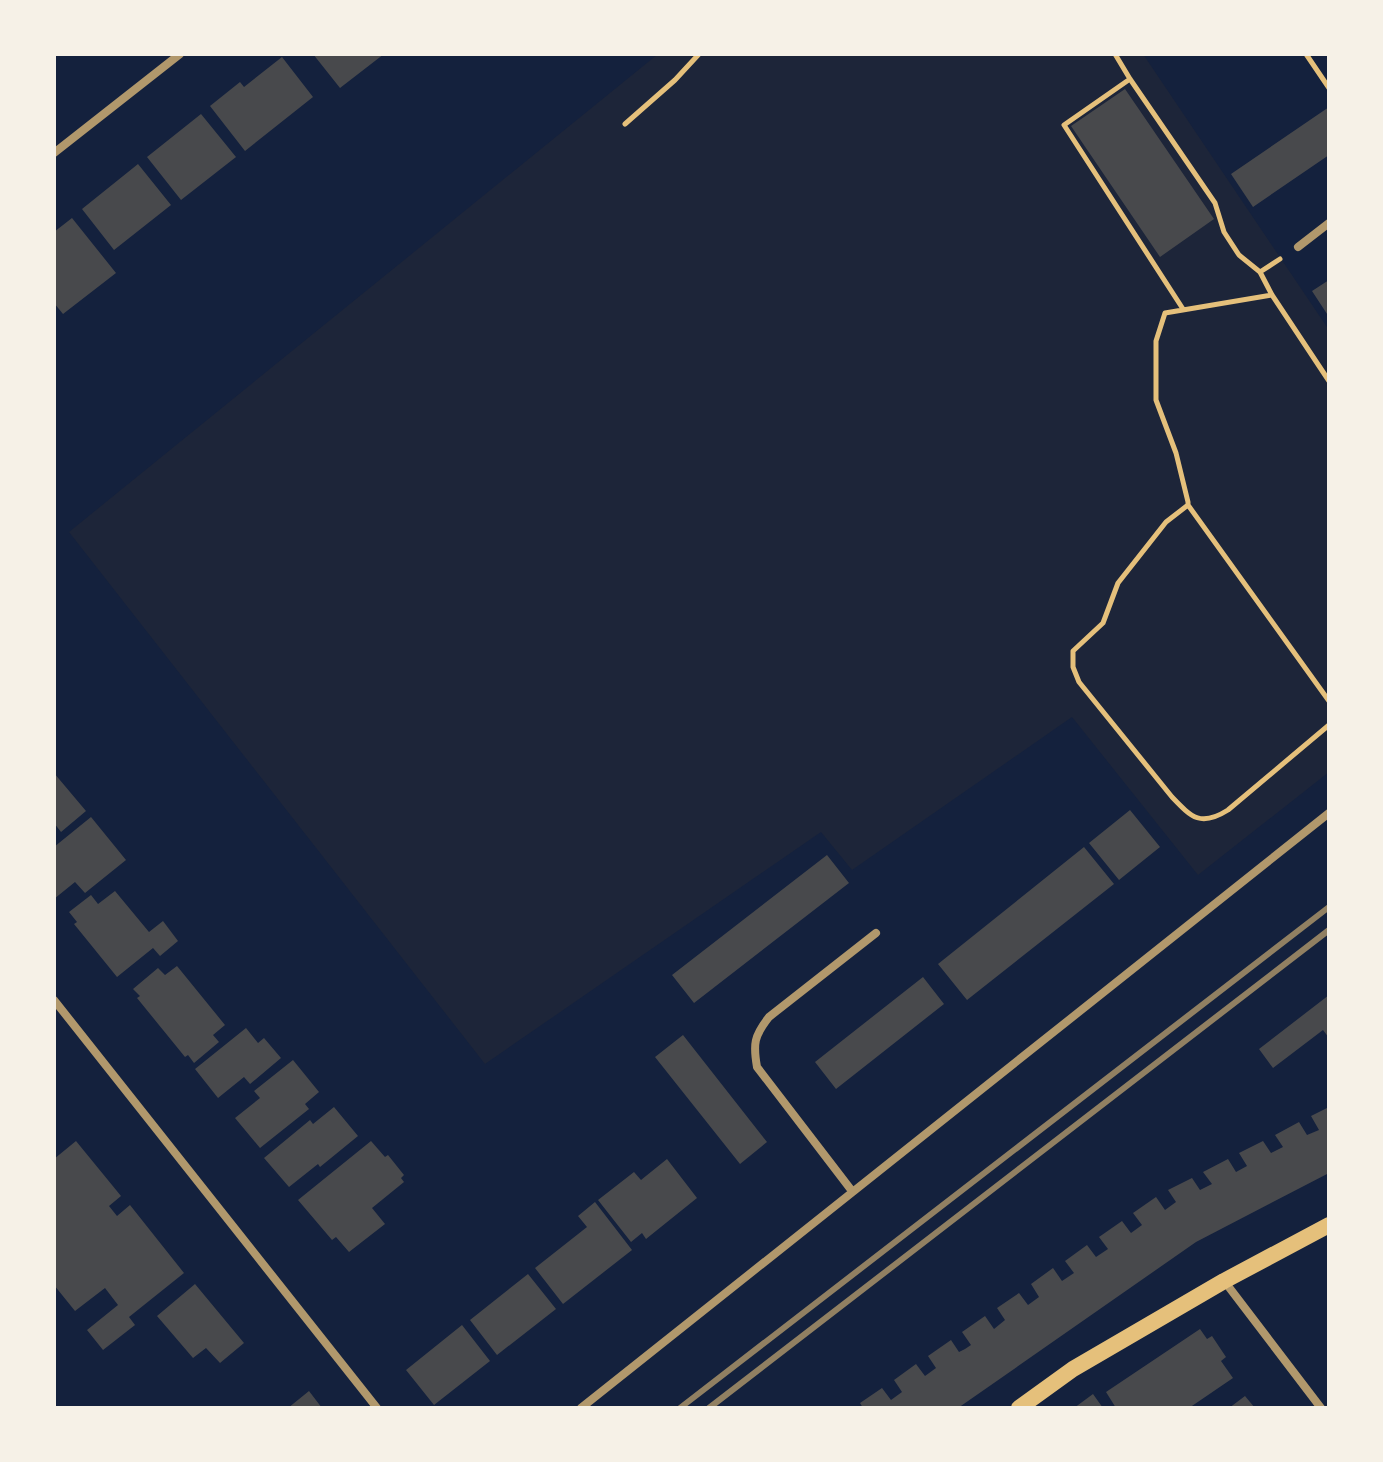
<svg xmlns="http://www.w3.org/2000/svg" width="1383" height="1462" viewBox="0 0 1383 1462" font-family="'Alegreya Sans',sans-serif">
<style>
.green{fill:#1d2539}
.building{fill:#48494c}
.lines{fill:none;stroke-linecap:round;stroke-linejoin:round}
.path{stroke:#e5c07b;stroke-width:5}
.minor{stroke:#b1986c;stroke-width:8}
.secondary{stroke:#e5c07b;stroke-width:16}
.rail{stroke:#918062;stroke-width:6}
</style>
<rect width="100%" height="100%" fill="#14213d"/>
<!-- green -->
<path class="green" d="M658 54H1143L1329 330V772L1198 875 1072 717 852 870 821 832 485 1064 69 532Z"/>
<!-- building -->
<path class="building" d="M313 54H384L340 88Z
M282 57 313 97 245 151 210 106 240 82 244 87Z
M1125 89 1214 219 1160 257 1071 126Z
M1329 107V155L1253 207 1231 174Z
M201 114 236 157 181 200 147 157Z
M138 164 171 205 114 250 82 209Z
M72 218 116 273 63 314 54 303V232Z
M1329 280V317L1312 291Z
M54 773 86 811 61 832 54 823Z
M1130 810 1160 847 1119 880 1089 843Z
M91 817 126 860 85 893 75 882 54 899V847Z
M1084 847 1114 884 967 1000 938 964Z
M827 855 849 883 694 1003 672 975Z
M115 891 149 932 163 921 178 941 160 956 153 948 117 977 74 924 77 922 69 912 91 895 98 904Z
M177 966 225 1025 213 1035 219 1042 194 1063 188 1055 185 1057 137 998 140 996 133 989 158 968 165 975Z
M923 977 944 1004 836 1089 815 1062Z
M1329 995V1038L1323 1030 1273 1068 1259 1049Z
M246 1028 258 1043 264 1038 281 1058 250 1084 244 1077 218 1098 195 1069Z
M683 1035 767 1142 740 1164 655 1057Z
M293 1060 319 1092 305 1104 309 1109 260 1148 235 1118 260 1098 254 1091Z
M334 1107 358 1136 320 1167 318 1164 289 1187 264 1158 310 1120 313 1124Z
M1329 1107V1173L1196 1242 958 1408H863L860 1403 882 1388 891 1400 902 1392 894 1380 916 1364 925 1376 936 1368 928 1356 951 1340 959 1352 965 1349 971 1345 962 1332 985 1316 994 1329 1005 1320 997 1308 1019 1293 1028 1305 1039 1297 1031 1284 1053 1268 1062 1281 1074 1273 1065 1261 1087 1245 1096 1257 1108 1249 1099 1237 1122 1221 1131 1233 1142 1225 1133 1213 1156 1197 1165 1210 1176 1202 1168 1190 1192 1178 1200 1190 1212 1184 1203 1172 1228 1159 1236 1172 1247 1166 1239 1153 1263 1141 1271 1153 1283 1147 1275 1135 1299 1122 1307 1135 1319 1130 1311 1116Z
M76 1141 121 1196 109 1206 117 1216 130 1205 184 1273 129 1317 135 1325 103 1350 87 1330 118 1305 105 1288 75 1311 54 1285V1159Z
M371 1141 385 1157 388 1155 404 1175 401 1178 404 1182 372 1208 385 1224 349 1252 336 1237 332 1240 298 1200Z
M667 1159 697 1198 646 1239 642 1233 631 1242 598 1200 634 1172 641 1180Z
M595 1202 632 1250 563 1304 535 1268 587 1227 578 1216Z
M528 1274 556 1309 497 1355 470 1320Z
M195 1284 244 1343 220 1363 206 1348 193 1358 157 1316Z
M462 1325 490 1361 434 1405 406 1370Z
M1200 1329 1207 1339 1212 1336 1226 1357 1221 1361 1233 1378 1189 1408H1116L1106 1392Z
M309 1391 322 1408H288Z
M1093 1394 1103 1408H1074Z
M1245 1396 1255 1408H1229Z"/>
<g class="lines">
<!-- path -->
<path class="path" d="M1115 54 1130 79 1215 203 1224 232 1239 255 1260 272 1272 295 1329 381
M1306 54 1329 88
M1130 79 1064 125 1183 309
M625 124 675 80 699 54
M1260 272 1280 259
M1272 295 1165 313 1156 341V400L1176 453 1188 502V505L1166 522 1118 583 1103 623 1073 651V667L1079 682 1172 797C1192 818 1201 827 1228 810L1329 725
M1188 505 1329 701"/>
<!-- minor -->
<path class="minor" d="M54 153 180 54
M1298 247 1329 223
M54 1000 377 1408
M852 1191 757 1067C753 1044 754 1036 769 1017L876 933
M1225 1282 1321 1408
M581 1408 1329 813"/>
<!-- secondary -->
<path class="secondary" d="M1019 1408 1073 1369 1224 1281 1329 1225"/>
<!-- rail -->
<path class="rail" d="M680 1408 1329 907
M709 1408 1329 930"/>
</g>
<!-- border -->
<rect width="1383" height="1462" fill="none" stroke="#f6f1e7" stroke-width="112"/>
</svg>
